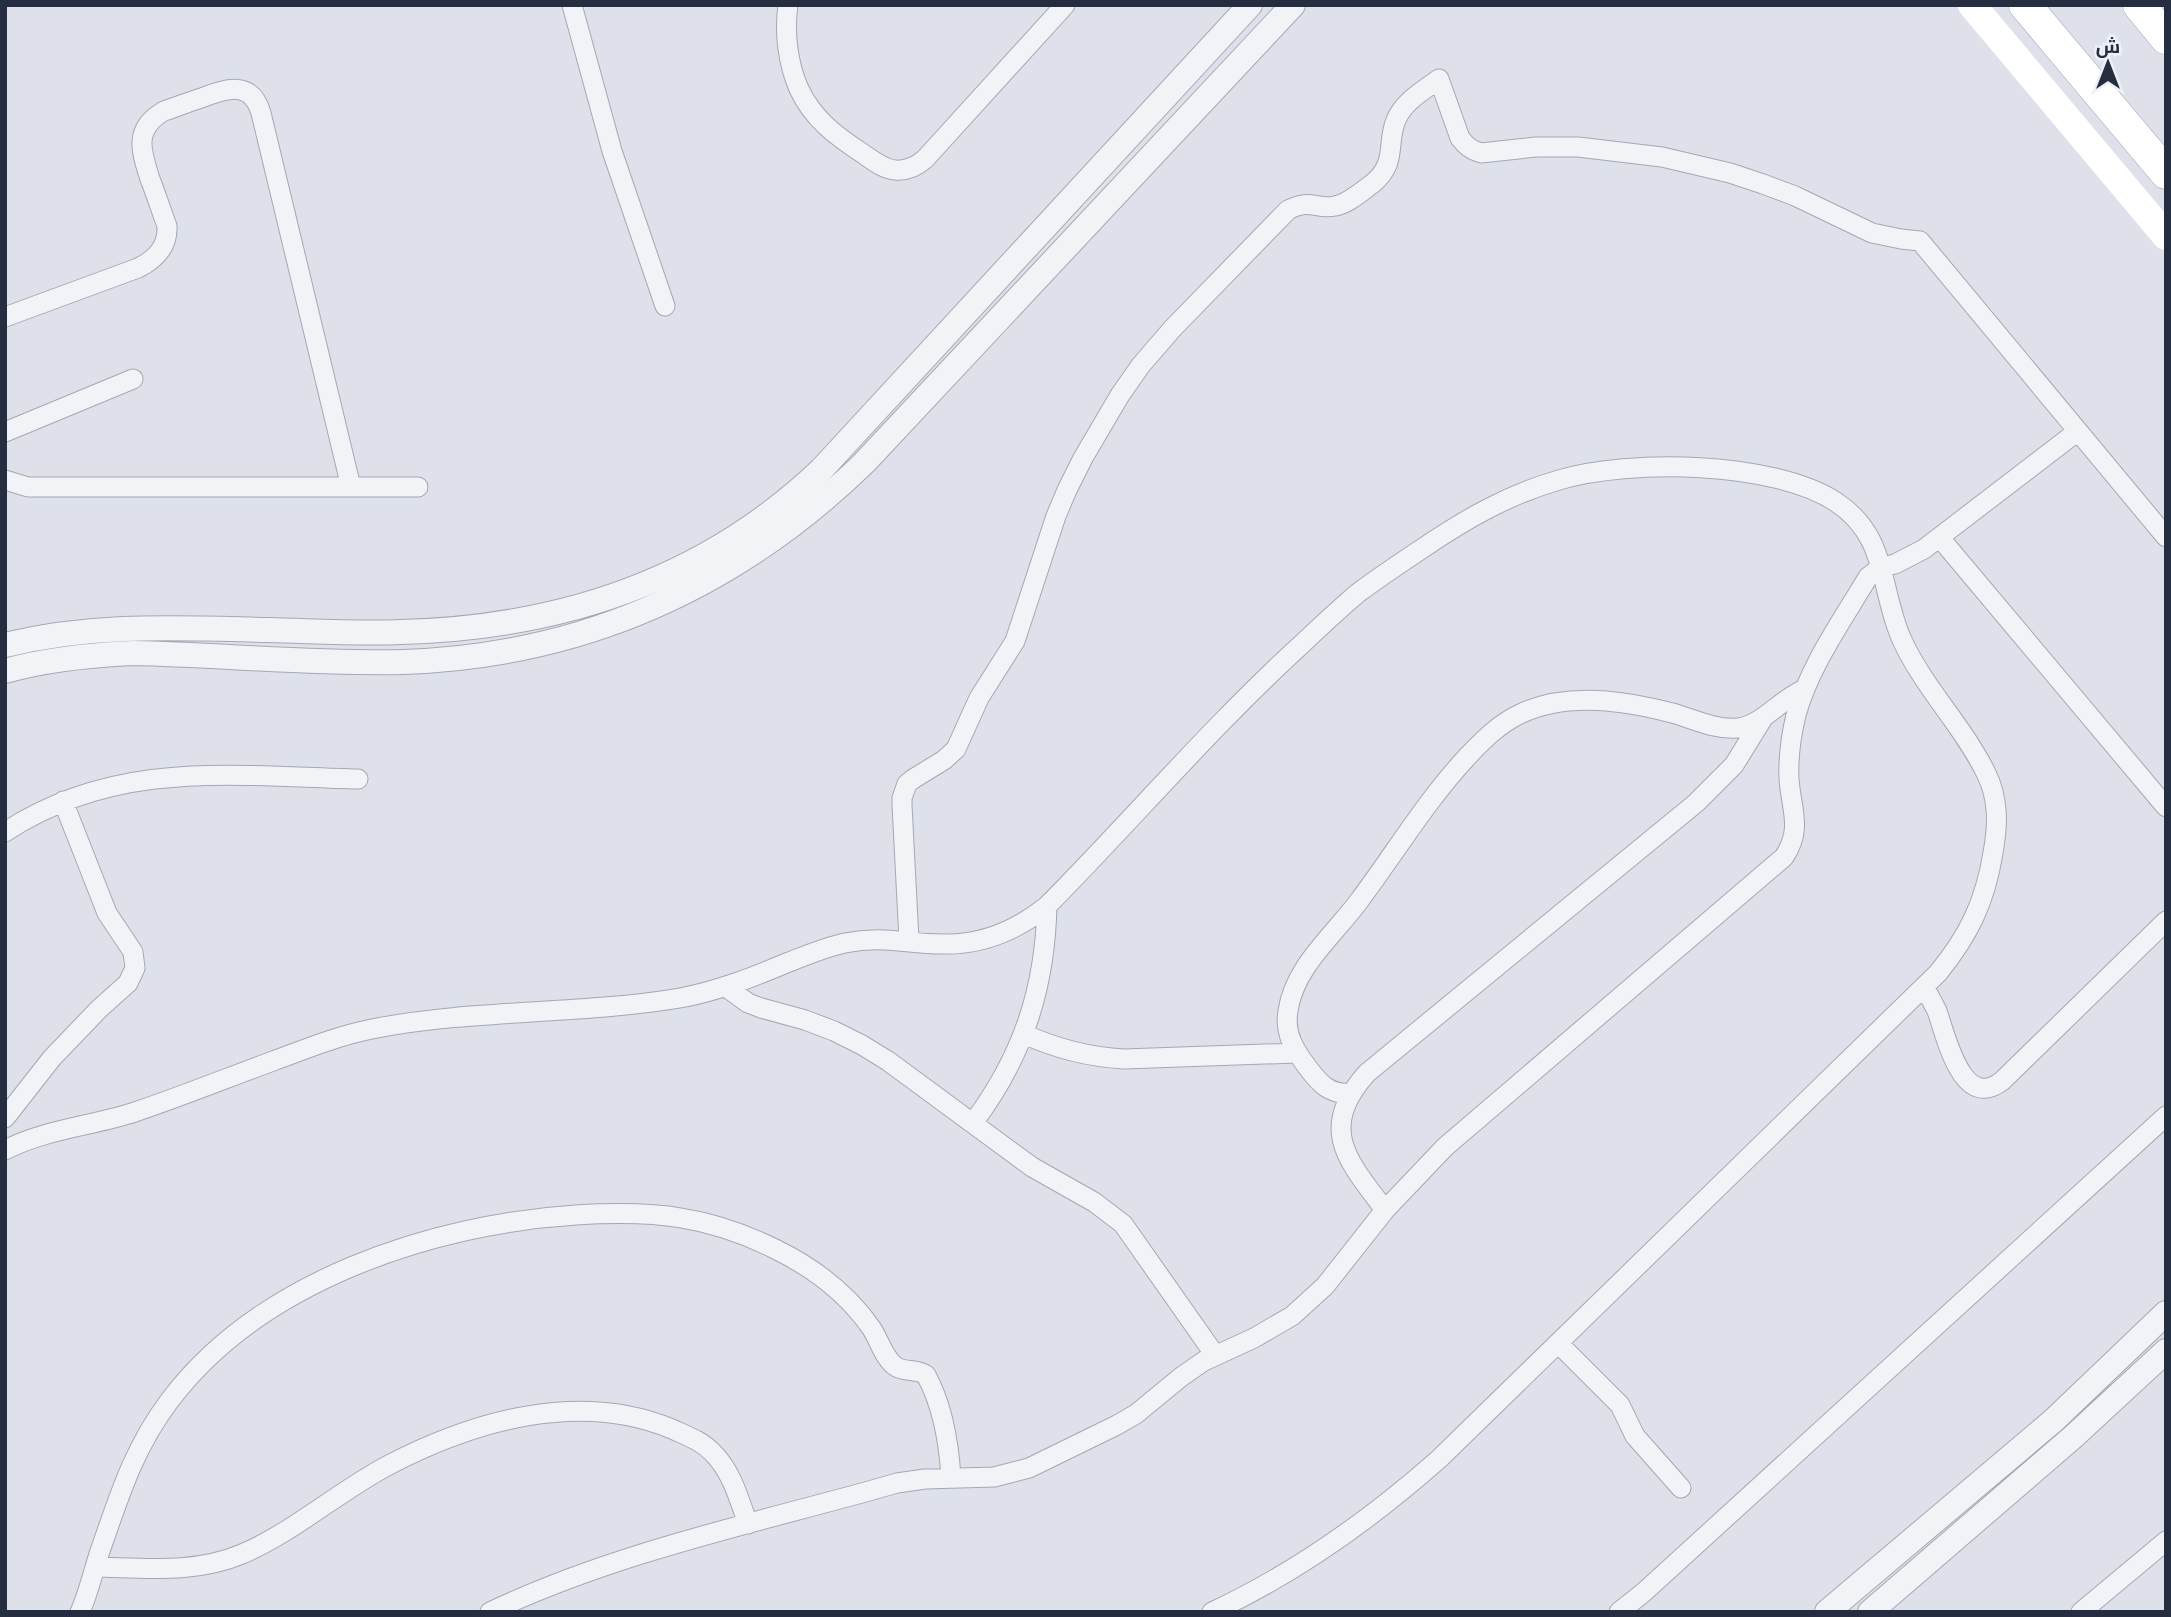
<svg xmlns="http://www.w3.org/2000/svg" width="2171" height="1617" viewBox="0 0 2171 1617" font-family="'Public Sans',Cairo,sans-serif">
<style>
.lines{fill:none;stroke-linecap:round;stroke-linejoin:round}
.minor-casing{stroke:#a3a8b3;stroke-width:21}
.tertiary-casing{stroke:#a3a8b3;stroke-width:26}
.primary-casing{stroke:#9ca5b6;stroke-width:33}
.minor{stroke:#f1f3f7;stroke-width:19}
.tertiary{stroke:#f1f3f7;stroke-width:24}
.secondary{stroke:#fff;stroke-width:28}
.primary{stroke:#fff;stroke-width:32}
</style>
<rect width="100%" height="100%" fill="#dee1e9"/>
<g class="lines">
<!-- minor casing -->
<g class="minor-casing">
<path id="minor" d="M572 5 612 151 665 306
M788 5C784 33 788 64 799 89 813 119 836 136 862 153 872 160 883 169 895 170 906 171 917 166 925 159L1065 5
M5 317 138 268C156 259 168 247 167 226 161 210 156 194 150 179 141 151 133 129 164 111 176 107 189 102 201 98 226 89 251 79 261 113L351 487
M5 432 133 379
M5 480 28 487H418
M1940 538 2166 807
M5 832C117 759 232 776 358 779
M909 940 902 805V798L907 784 913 779 944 760 956 749 979 698 1015 641 1056 516 1067 490 1083 458 1120 395 1141 365 1173 328 1288 210C1311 198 1316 210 1335 206 1348 204 1362 191 1372 184 1398 163 1386 144 1396 120 1404 101 1424 90 1439 79L1460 138C1466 146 1471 150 1481 153L1536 147H1578L1662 157 1730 173 1763 184 1795 196 1872 233 1901 239 1920 241 2166 537
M726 987 748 1003 761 1008 805 1020 834 1031 862 1045 888 1061 1032 1167 1094 1202 1123 1224 1215 1355
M1924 987C1929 995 1933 1003 1937 1011 1946 1036 1962 1112 2002 1081L2166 921
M1024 1034C1057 1049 1088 1057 1124 1059L1297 1053
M1351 1093C1330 1095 1320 1084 1308 1068 1295 1051 1284 1034 1288 1011 1294 967 1334 935 1359 901 1395 853 1426 801 1467 757 1483 740 1499 724 1520 714 1568 691 1627 701 1676 714 1695 720 1717 730 1738 728 1763 725 1780 699 1805 689
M5 1118 52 1058 99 1009 128 983 135 968 133 952 107 913 63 801
M973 1123C1023 1056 1045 989 1047 906
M5 1150C46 1129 92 1126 135 1112 182 1096 227 1078 273 1061 306 1049 337 1036 372 1029 472 1009 579 1015 680 998 718 991 753 977 789 962 807 955 826 947 845 943 883 935 906 944 943 944 982 945 1017 930 1047 906 1133 819 1212 726 1303 643 1321 626 1339 609 1358 593 1378 578 1399 564 1420 550 1464 520 1507 495 1559 480 1630 459 1773 461 1836 502 1889 537 1879 589 1902 640 1924 688 1963 726 1986 773 1999 799 1998 825 1993 853 1985 902 1969 935 1938 973L1439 1459C1370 1520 1296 1573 1212 1612
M1385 1210C1348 1161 1317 1129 1367 1073L1696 803 1734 765 1763 718
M1558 1343 1620 1405 1635 1436 1681 1488
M95 1567C145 1568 195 1574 242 1554 292 1533 338 1492 387 1466 473 1421 579 1390 672 1429 687 1436 702 1441 713 1453 732 1472 739 1499 748 1524
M80 1612C88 1594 93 1573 99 1554 119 1497 133 1449 170 1400 260 1281 432 1224 576 1215 610 1213 647 1212 681 1218 713 1223 745 1234 775 1249 812 1267 848 1294 872 1329 879 1340 884 1358 895 1366 904 1373 916 1368 926 1375 943 1406 949 1443 951 1478
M490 1612C610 1555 742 1526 869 1491L897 1483 925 1479 994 1477 1029 1468 1117 1425 1136 1414 1181 1377 1204 1361 1254 1338 1292 1316 1325 1286 1385 1210 1445 1147 1784 857C1803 829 1791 809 1789 779 1788 758 1791 736 1796 715 1810 665 1842 621 1868 577L1881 567 1895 564 1924 549 2078 431
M1619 1612 1643 1593 2166 1116
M2081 1612 2166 1541"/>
</g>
<!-- tertiary casing -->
<g class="tertiary-casing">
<path id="tertiary" d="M5 645C95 623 178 628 269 630 313 631 357 634 401 632 561 628 704 581 821 470L1250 5
M5 671C47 659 90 655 133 653 223 655 313 664 403 662 582 656 736 587 864 463L1293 5
M1827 1612 2054 1420 2166 1313
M1870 1612 2073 1437 2166 1351"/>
</g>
<!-- primary casing -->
<g class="primary-casing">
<path id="primary" d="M2025 5 2166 173
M2139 5 2166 38"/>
</g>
<!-- minor -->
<use href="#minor" class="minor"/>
<!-- tertiary -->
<use href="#tertiary" class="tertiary"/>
<!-- secondary -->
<path class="secondary" d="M1972 5 2166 236"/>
<!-- primary -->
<use href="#primary" class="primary"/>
</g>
<!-- border -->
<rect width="2171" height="1617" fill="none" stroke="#252e41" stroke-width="14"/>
<!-- north arrow -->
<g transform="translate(2108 63)" stroke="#edf0f6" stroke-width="5" paint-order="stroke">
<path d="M0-5L12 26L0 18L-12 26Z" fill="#252e41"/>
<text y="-10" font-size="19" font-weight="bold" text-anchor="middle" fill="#252e41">ش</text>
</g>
</svg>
